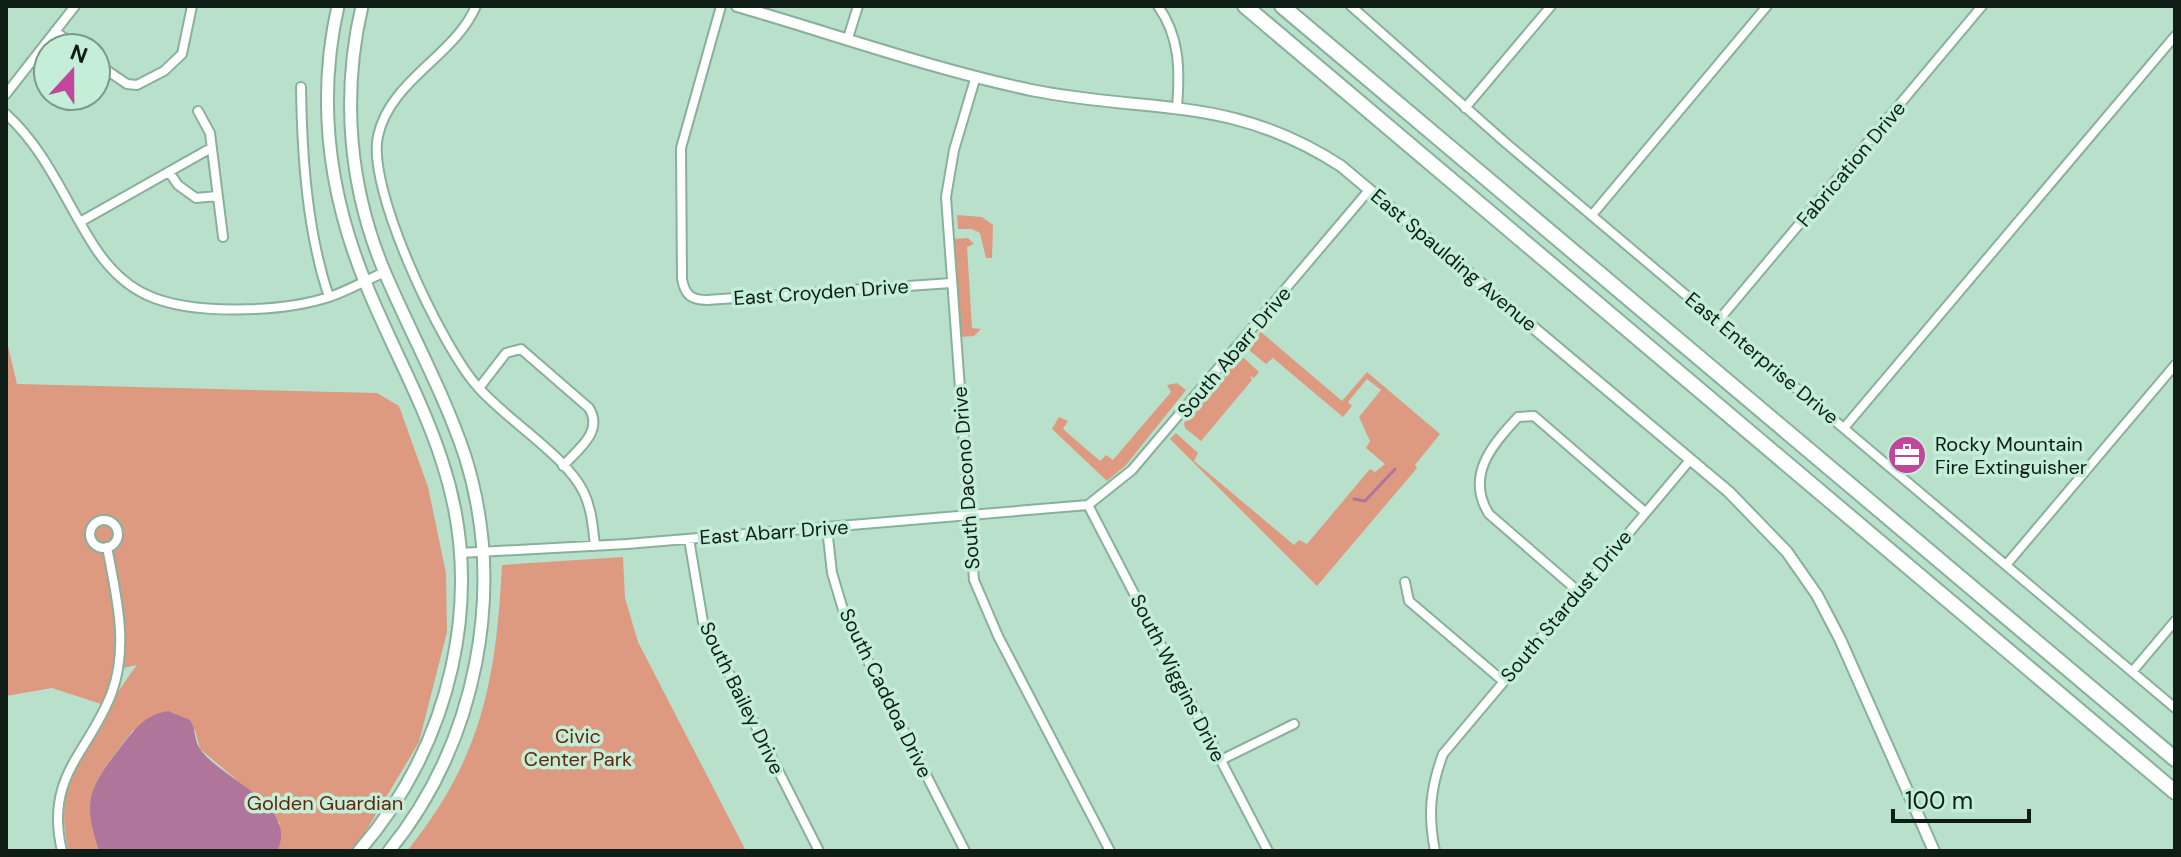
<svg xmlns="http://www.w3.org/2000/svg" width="2181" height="857" viewBox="0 0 2181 857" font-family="'DM Sans',sans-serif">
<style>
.green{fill:#dd9a80}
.water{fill:#b0759a}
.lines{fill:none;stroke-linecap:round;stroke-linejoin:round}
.stream{stroke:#b0759a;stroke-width:3}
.minor-casing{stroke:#88b09b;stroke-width:12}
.tertiary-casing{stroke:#88b09b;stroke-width:14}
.secondary-casing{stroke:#88b09b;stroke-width:15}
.trunk-casing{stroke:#88b09b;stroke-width:18}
.minor{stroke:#fff;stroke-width:8}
.tertiary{stroke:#fff;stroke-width:10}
.secondary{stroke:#fff;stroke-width:11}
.trunk{stroke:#fff;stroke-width:14}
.labels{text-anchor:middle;stroke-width:7;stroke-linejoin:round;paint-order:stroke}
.street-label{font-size:20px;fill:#0e1e16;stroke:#c4eed8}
.poi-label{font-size:20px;fill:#0e1e16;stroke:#c4eed8;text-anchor:start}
.park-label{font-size:20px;fill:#64270b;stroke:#c4eed8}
</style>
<rect width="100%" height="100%" fill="#b8e0cb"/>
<!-- green -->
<path class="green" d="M957 215 982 217 993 225 992 258H986L980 233 972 229H958Z
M968 238 974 244 967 247 972 328 981 329 974 336 961 337 954 239Z
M1261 332 1342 401 1367 372 1440 434 1415 465 1417 468 1317 586 1170 439 1176 433 1198 453 1194 461 1294 545 1299 540 1307 544 1370 469 1375 472 1385 464 1366 448 1370 441 1359 417 1381 390 1367 379 1348 402 1352 406 1343 417 1273 358 1266 364 1250 351V345Z
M6 338 17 384 377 393 399 406 428 487 446 573 447 632 419 742 354 851H277L280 823 258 798 200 749 195 730H133C99 777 77 789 99 851H68C65 832 62 814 66 795 73 760 115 694 137 665L118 669 112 692 101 704 52 688 6 696Z
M1244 358 1259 372 1254 378 1250 376 1252 380 1201 441 1185 428 1184 423 1238 359Z
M1177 383 1186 390 1126 465 1107 481 1052 429 1059 417 1068 421 1063 429 1100 461 1106 455 1113 460 1171 392 1167 385Z
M623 557 625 598 638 642 746 851H407C482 758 496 681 502 565Z"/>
<!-- water -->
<path class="water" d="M168 711 190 720C196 729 194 741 200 749 221 779 300 806 277 851H99C82 801 89 787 120 748 134 730 144 715 168 711Z"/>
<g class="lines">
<!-- stream -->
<path class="stream" d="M1354 499 1365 501 1395 469"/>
<!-- minor casing -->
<g class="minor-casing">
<path id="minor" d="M476 6C455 56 390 80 378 136 366 188 441 345 477 386 505 419 567 456 584 493 592 510 593 529 595 546
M721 6 681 148 682 279C685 295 691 300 707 300L951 283
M1158 6C1180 37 1180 70 1177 107
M1351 6 1507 144 2175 708
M55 31 77 48
M848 38 858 6
M96 63 127 84 137 85 164 71 182 54 192 6
M976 76 954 150 946 197 974 580 998 636 1110 851
M301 87C302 156 307 232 329 297
M6 94 75 6
M1465 108 1551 6
M198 111 210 133 223 237
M6 114C46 150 65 201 94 246 107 266 125 285 147 295 192 316 283 312 329 297 348 291 366 280 385 272
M169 172 178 185 196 198 217 196
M1592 215 1767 6
M80 222 211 148
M1718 321 1982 6
M479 388 506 353 521 349 589 408C604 432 577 450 563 466
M1844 428 2175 36
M1088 505 1268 851
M90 534a14 14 0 1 1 28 0a14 14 0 1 1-28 0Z
M827 528 832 573 845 616 965 851
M689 539 703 622 819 851
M460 553 627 544 1088 505 1132 470 1370 189
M2006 565 2175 365
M1405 582 1409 601 1503 681
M1579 592 1489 514C1465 476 1492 445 1518 417L1534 416 1645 512
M2132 672 2175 621
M1221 760 1294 724
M62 851C44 775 90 752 112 692 129 645 116 595 107 547
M1435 851C1428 815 1430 789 1443 754L1690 460"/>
</g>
<!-- tertiary casing -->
<g class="tertiary-casing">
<path id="tertiary" d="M737 6C834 34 932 69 1031 90 1150 114 1230 94 1341 166L1729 492 1787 552 1817 595 1840 639 1934 851"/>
</g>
<!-- secondary casing -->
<g class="secondary-casing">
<path id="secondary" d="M338 6C316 103 330 199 368 289 392 347 423 402 442 461 487 596 451 745 359 851
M362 6C341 96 349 188 385 273 411 334 444 393 465 456 507 590 477 742 389 851"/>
</g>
<!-- trunk casing -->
<g class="trunk-casing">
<path id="trunk" d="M1245 6 2175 792
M1282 6 2175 759"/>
</g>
<!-- minor -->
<use href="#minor" class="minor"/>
<!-- tertiary -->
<use href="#tertiary" class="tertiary"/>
<!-- secondary -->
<use href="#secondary" class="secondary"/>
<!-- trunk -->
<use href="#trunk" class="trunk"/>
</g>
<!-- icons -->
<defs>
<g id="office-disc" transform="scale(2)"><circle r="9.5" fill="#c0479b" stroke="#c4eed8"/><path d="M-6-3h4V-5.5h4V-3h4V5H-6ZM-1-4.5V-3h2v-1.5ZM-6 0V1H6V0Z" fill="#fff"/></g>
</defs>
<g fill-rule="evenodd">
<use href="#office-disc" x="1907" y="455"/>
</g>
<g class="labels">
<!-- street labels -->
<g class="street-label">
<text transform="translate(1851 164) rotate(-50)" y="7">Fabrication Drive</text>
<text transform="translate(1454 260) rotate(40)" y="7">East Spaulding Avenue</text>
<text transform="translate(821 292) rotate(-4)" y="7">East Croyden Drive</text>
<text transform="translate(1234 352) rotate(-50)" y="7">South Abarr Drive</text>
<text transform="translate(1762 358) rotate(40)" y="7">East Enterprise Drive</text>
<text transform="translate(966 478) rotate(-94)" y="7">South Dacono Drive</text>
<text transform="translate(774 532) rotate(-4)" y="7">East Abarr Drive</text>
<text transform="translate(1566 606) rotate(-50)" y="7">South Stardust Drive</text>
<text transform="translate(1178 678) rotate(63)" y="7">South Wiggins Drive</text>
<text transform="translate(886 693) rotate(64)" y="7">South Caddoa Drive</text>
<text transform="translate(742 698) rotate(64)" y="7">South Bailey Drive</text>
</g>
<!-- poi labels -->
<g class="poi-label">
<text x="1935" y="451">Rocky Mountain<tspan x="1935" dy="23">Fire Extinguisher</tspan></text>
</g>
<!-- park labels -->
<g class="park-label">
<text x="578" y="743">Civic<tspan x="578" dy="23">Center Park</tspan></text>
<text x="325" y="810">Golden Guardian</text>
</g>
</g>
<!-- border -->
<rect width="2181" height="857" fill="none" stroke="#0e1e16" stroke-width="16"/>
<!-- north arrow -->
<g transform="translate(72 72) rotate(21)"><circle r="38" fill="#c4eed8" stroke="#7b9b8a" stroke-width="2"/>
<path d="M0-6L14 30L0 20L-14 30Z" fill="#c0479b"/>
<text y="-12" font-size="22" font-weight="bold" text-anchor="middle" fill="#0e1e16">N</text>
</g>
<!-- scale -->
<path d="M1893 809v12h136v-12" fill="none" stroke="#0e1e16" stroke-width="4"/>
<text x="1905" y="809" font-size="24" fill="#0e1e16" stroke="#c4eed8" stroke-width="6" paint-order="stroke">100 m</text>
</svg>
